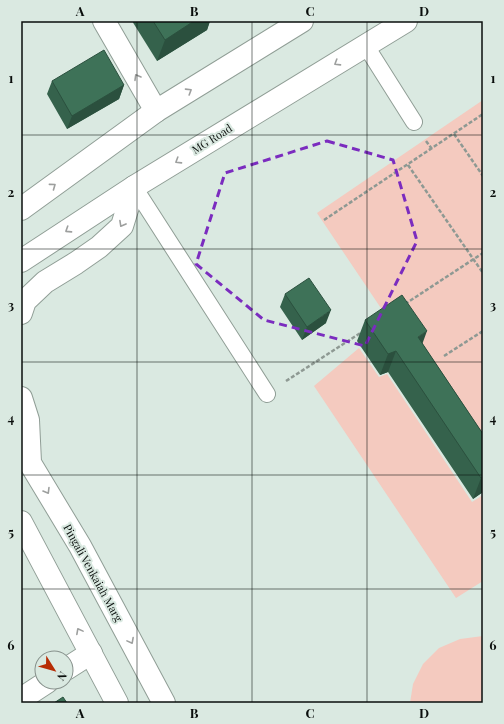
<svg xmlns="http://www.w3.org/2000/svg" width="504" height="724" viewBox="0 0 504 724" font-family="'Playfair Display',serif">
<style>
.green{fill:#f4cabf}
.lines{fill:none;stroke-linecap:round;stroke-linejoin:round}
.service-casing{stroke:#909e96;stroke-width:18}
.minor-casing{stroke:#909e96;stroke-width:24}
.tertiary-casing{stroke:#909e96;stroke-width:24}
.secondary-casing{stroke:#909e96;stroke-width:24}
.path{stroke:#8e9993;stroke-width:2.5;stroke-dasharray:4 2;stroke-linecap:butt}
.service{stroke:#fff;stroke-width:16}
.minor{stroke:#fff;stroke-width:22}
.tertiary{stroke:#fff;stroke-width:22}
.secondary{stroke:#fff;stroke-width:22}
.wall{fill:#35624c}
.shaded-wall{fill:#2b503e}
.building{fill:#3e7258;stroke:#2b503e}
.oneway{stroke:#9d9f9e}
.marked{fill:none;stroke:#7b2cbf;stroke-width:3;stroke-dasharray:8 5;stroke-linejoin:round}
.grid{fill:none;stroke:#0a0e0c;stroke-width:1;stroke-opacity:0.55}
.labels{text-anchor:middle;stroke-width:4;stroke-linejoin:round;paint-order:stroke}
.street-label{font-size:11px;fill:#0a0e0c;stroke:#dae9e1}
.neatline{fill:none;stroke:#0a0e0c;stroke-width:1.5}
.grid-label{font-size:13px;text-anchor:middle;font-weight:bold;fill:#0a0e0c}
</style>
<rect width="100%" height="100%" fill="#dae9e1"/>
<!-- green -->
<path class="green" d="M483 100V460L317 213Z
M359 348 379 377 387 374 472 502 483 495V581L456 598 314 386Z
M483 636V703H410L413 684 423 664 439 648 460 639Z"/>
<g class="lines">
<!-- service casing -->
<g class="service-casing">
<path id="service" d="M366 46 414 122
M134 187 267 394"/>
</g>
<!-- minor casing -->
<g class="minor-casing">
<path id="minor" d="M104 21 156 111
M66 669 91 653
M21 699 47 682"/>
</g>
<!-- tertiary casing -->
<g class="tertiary-casing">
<path id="tertiary" d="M21 313 25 301 45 282 76 263 99 247 122 226 134 187
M21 398 28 420 30 462
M21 445 30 463 80 546 164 703
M21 522 117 703"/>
</g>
<!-- secondary casing -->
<g class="secondary-casing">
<path id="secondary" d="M21 209 156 111 302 21
M21 261 134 187 406 21"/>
</g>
<!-- path -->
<path class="path" d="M454 134 483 176
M426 141 432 149
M408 165 483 273
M324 220 483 114
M405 304 483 253
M444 356 483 331
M286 381 362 332"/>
<!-- service -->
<use href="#service" class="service"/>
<!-- minor -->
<use href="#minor" class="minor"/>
<!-- tertiary -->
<use href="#tertiary" class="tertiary"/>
<!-- secondary -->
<use href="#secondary" class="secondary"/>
</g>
<!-- wall -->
<path class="wall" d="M132 21H210L207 30 157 61Z
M52 81 124 85 119 99 67 129 47 94Z
M285 294 326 323 302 340 280 307Z
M365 320 422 343 483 434V492L473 499 388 372 380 375 357 341Z"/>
<!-- shaded-wall -->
<path class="shaded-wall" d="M194 21H210L207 30 157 61 165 40Z
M124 85 119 99 67 129 72 116Z
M331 310 326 323 302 340 307 327Z
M427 331 419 353 418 337Z
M396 351 388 372 380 375 388 354Z
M483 476V492L473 499 481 478Z"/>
<!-- building -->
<path class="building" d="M153 21H194L165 40Z
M104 50 124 85 72 116 52 81Z
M309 278 331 310 307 327 285 294Z
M402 295 427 331 418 337 483 434V476L481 478 396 351 388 354 365 320Z
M63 697 67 703H54Z"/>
<!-- one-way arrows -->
<defs><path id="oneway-chevron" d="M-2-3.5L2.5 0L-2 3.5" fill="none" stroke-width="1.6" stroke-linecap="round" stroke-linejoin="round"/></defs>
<g class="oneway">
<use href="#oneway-chevron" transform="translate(337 63) rotate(148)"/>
<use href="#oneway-chevron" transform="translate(137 77) rotate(-120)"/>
<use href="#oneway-chevron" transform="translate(189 91) rotate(-32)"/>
<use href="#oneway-chevron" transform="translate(178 161) rotate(148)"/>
<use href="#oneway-chevron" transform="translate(53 186) rotate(-36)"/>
<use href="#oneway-chevron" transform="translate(122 224) rotate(119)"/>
<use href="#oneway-chevron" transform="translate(68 230) rotate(147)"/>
<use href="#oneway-chevron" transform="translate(47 491) rotate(59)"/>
<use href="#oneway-chevron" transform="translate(79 631) rotate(-118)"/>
<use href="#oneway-chevron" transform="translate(131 641) rotate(62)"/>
</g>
<!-- marked area -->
<path class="marked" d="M327 141 393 160 417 241 365 346 264 320 196 264 225 173Z"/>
<!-- grid -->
<path class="grid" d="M137 21V703M252 21V703M367 21V703M21 135H483M21 249H483M21 362H483M21 475H483M21 589H483"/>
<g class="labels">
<!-- street labels -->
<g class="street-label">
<text transform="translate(212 139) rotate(-32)" y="4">MG Road</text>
<text transform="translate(93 573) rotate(61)" y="4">Pingali Venkaiah Marg</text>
</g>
</g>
<!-- border -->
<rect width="504" height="724" fill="none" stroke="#dae9e1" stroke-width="44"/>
<!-- north arrow -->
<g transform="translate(54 670) rotate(127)"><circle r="19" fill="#dae9e1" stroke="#87918c"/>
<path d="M0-3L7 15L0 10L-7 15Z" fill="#b72d05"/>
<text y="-6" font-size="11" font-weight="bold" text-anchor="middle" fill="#0a0e0c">N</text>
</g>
<rect x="22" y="22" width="460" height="680" class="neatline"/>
<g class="grid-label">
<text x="80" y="16">A</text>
<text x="194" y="16">B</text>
<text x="310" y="16">C</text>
<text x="424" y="16">D</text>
<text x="11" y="83">1</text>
<text x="493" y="83">1</text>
<text x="11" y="197">2</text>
<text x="493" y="197">2</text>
<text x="11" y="310">3</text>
<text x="493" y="310">3</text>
<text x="11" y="423">4</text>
<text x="493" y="423">4</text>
<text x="11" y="537">5</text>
<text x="493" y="537">5</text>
<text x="11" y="650">6</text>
<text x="493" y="650">6</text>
<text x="80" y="718">A</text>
<text x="194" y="718">B</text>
<text x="310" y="718">C</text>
<text x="424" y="718">D</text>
</g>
</svg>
